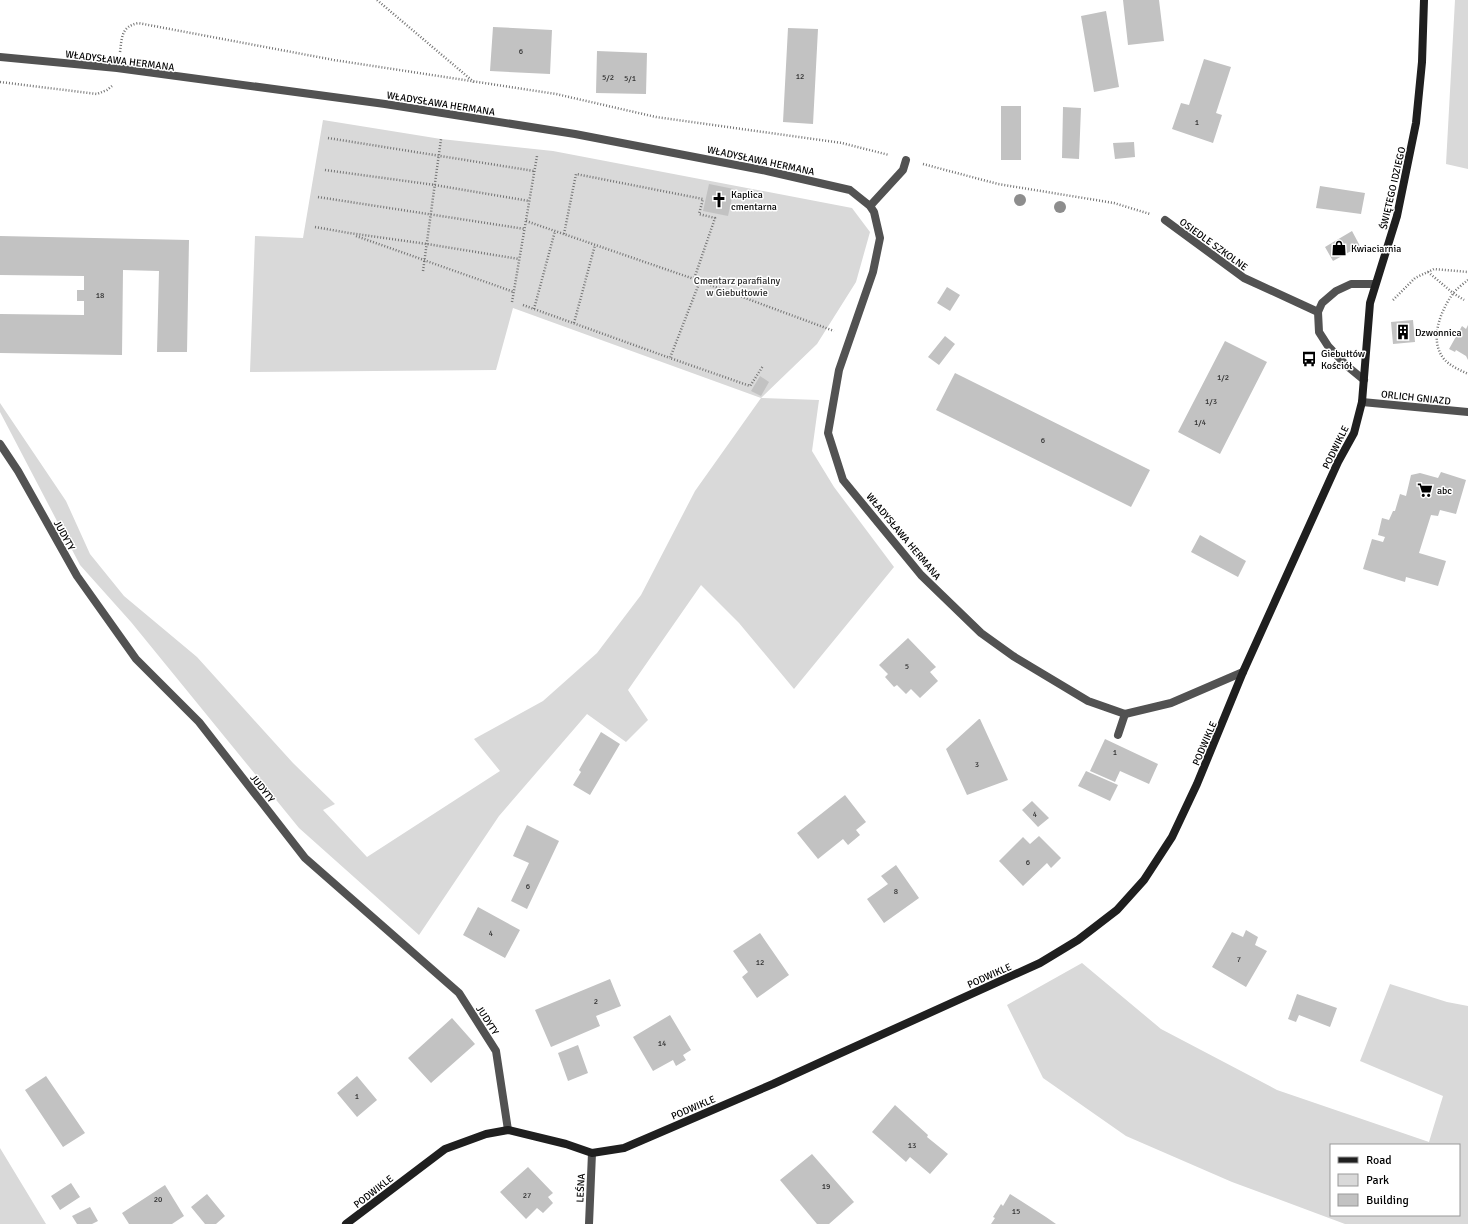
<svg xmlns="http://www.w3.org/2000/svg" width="1468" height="1224" viewBox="0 0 1468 1224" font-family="Signika,sans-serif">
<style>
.green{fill:#d9d9d9;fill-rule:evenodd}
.building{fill:#c2c2c2}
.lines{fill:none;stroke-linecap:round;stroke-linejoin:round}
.path{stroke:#747474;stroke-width:2.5;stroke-dasharray:1 2;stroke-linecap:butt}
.lane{stroke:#525252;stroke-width:8}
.street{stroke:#525252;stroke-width:8}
.secondary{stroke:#1f1f1f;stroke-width:8}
.tree{fill:#8d8d8d}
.labels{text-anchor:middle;stroke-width:3;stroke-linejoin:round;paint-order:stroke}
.number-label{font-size:8px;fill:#303030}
.street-label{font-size:10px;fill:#000;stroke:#fff}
.poi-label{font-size:10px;fill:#000;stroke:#fff;text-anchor:start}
.park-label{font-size:10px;fill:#303030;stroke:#fff}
</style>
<rect width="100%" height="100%" fill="#fff"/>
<!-- green -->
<path class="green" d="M1455 0H1468V169L1446 164Z
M323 120 441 139 553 151 852 208 870 232 856 282 817 344 761 398 819 400 812 451 834 487 894 567 794 689 739 623 701 585 628 690 648 720 626 742 587 714 499 816 419 935 299 828 131 622 80 565 0 412V403L66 501 90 554 124 596 197 657 293 763 335 804 323 810 367 857 500 771 474 739 543 701 597 653 641 595 695 491 761 398 513 308 496 370 250 372 255 236 303 238Z
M1082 963 1161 1029 1277 1090 1429 1142 1443 1096 1360 1061 1390 984 1447 1002 1468 1006V1224H1345L1232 1182 1126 1136 1043 1078 1007 1005ZM1331 1145H1459V1215H1331Z
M0 1148 46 1224H0Z"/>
<!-- building -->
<path class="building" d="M1123 0H1159L1164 41 1128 45Z
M1106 11 1119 87 1094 92 1081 16Z
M493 27 552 30 550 74 490 71Z
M788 28 818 29 813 124 783 122Z
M597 51 647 53 646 94 596 93Z
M1204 59 1231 67 1216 113 1222 115 1213 143 1172 129 1181 103 1189 105Z
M1001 106H1021V160H1001Z
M1063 107 1081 108 1079 159 1062 158Z
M1134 142 1135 157 1115 159 1113 143Z
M709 184 734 189 728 216 703 211Z
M1320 186 1365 193 1361 214 1316 208Z
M1352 231 1360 246 1333 261 1325 247Z
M0 236 189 240 187 352H157L159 271 123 270 122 355 0 353V314L84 315V301H77V290H84V276L0 275Z
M947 287 960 295 950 311 937 303Z
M1413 320 1415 342 1393 344 1391 322Z
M1468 325V360L1466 356 1456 350 1455 352 1449 349 1462 326 1466 329Z
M945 336 955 344 939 365 928 357Z
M1225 341 1267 362 1220 454 1178 432Z
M955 373 1150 470 1131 507 936 410Z
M760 376 769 382 761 396 751 391Z
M1441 472 1466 480 1456 514 1440 510 1438 516 1431 515 1419 553 1446 561 1438 586 1406 577 1405 582 1363 569 1372 539 1383 542 1385 537 1378 535 1382 518 1389 520 1393 511H1395L1400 494 1406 496 1411 475 1420 473 1438 478Z
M1200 535 1246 561 1238 577 1191 552Z
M908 638 936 667 930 672 938 681 920 698 911 689 906 694 897 685 894 687 885 677 888 674 879 665Z
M979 719H980L1008 780 967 795 946 749Z
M601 732 620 744 590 795 573 785 581 772 579 770Z
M1105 739 1158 764 1149 784 1120 771 1115 782 1090 771Z
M1086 771 1118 785 1110 801 1078 786Z
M845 795 866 822 856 830 860 835 848 845 843 839 818 859 797 833Z
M1032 801 1049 818 1038 827 1022 810Z
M527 825 559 841 527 909 511 901 529 863 513 856Z
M1039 836 1061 858 1051 868 1047 863 1023 886 999 861 1023 837 1030 844Z
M896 865 919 898 884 923 867 899 888 884 881 876Z
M478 907 520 930 505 958 463 935Z
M1246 930 1258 937 1255 945 1267 951 1246 987 1212 967 1232 932 1243 937Z
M760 933 789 975 757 998 742 977 748 972 733 951Z
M610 979 621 1006 596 1016 600 1026 551 1047 535 1010Z
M1297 994 1337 1008 1330 1027 1299 1015 1296 1022 1288 1019Z
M670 1015 691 1050 683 1055 686 1060 676 1066 673 1060 653 1071 633 1037Z
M452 1018 475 1044 431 1083 408 1058Z
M578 1045 588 1073 568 1081 558 1053Z
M46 1076 85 1133 63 1147 25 1090Z
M357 1076 377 1100 357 1117 337 1093Z
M895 1105 928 1135 927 1137 948 1154 930 1174 910 1157 906 1162 872 1132Z
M812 1154 854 1202 829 1224H817L780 1180Z
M528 1167 553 1193 548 1197 553 1203 543 1213 537 1208 526 1219 500 1192Z
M71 1183 80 1197 60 1210 51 1196Z
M165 1185 184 1216 172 1224H129L122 1213Z
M207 1194 225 1216 216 1224H205L191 1207Z
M1010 1194 1046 1217 1056 1224H991L995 1218 993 1217 1001 1204 1003 1206Z
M90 1207 98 1221 92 1224H77L72 1216Z"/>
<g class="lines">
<!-- path -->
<path class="path" d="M377 0 475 83
M120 52C122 37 121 27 138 23L334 60 556 94 656 117 842 143 889 155
M0 82 97 94 107 90 112 86
M328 138 534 171
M923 164 998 184 1114 203 1150 214
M325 170 435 185 529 201
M318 197 525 229
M526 221 694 279 834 331
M315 227 349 233 427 244 519 259
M564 234 576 174 703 199 699 214 715 218 694 279
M356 236 514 292
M423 271 441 139
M1428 272 1453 293 1464 300
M1468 280C1463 284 1456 289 1452 295 1440 312 1429 341 1444 359 1450 366 1460 370 1468 374
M700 281 670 358 750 386 763 366
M1393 300 1415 278 1434 269 1468 272
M512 302 537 156
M523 305 670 358
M534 309 555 231
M574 323 595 245"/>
<!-- lane -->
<path class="lane" d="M1118 735 1125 714"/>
<!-- street -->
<path class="street" d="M0 57 117 68 385 104 575 134 767 171 850 190 870 206 874 212 880 238 873 272 839 370 828 433 843 480 921 575 981 633 1013 656 1088 701 1125 714 1171 703 1243 672
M870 206 903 170 906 160
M1165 220 1244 278 1318 312
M1364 380 1347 366 1328 346 1319 332 1318 312 1322 303 1336 291 1351 284H1375
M1362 402 1468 412
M0 444 18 471 77 576 136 659 199 722 305 858 459 993 496 1051 508 1130
M589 1224 592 1153"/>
<!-- secondary -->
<path class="secondary" d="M346 1224 445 1149 486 1134 508 1130 566 1144 592 1153 624 1148 773 1084 832 1057 1040 963 1078 940 1117 910 1144 880 1172 837 1197 784 1243 672 1338 462 1354 433 1362 402 1370 303 1397 216 1416 123 1422 62 1424 0"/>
</g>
<!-- trees -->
<g class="tree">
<circle cx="1020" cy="200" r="6"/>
<circle cx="1060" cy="207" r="6"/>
</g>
<!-- icons -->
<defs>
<g id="church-bare" transform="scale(1.2)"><path d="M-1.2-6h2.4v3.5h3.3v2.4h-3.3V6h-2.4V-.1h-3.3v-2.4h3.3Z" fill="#000" stroke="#fff" stroke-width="2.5" paint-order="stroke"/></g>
<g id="shop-bare" transform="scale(1.2)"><path d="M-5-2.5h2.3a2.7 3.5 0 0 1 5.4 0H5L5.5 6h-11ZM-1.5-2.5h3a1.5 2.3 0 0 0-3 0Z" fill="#000" stroke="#fff" stroke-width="2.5" paint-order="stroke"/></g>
<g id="building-bare" transform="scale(1.2)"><path d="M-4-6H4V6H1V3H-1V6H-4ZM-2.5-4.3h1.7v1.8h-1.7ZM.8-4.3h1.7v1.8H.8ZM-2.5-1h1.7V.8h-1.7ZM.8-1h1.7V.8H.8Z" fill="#000" stroke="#fff" stroke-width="2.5" paint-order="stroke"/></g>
<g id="bus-bare" transform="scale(1.2)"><path d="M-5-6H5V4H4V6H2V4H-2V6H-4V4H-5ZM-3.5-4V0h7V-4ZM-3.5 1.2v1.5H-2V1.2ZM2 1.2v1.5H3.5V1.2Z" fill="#000" stroke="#fff" stroke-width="2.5" paint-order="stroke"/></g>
<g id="supermarket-bare" transform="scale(1.2)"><path d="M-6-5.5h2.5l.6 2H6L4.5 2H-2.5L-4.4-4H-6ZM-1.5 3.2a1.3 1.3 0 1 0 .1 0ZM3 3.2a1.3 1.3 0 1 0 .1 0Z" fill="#000" stroke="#fff" stroke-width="2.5" paint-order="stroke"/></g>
</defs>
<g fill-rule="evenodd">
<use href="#church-bare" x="719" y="200"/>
<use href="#shop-bare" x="1339" y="248"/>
<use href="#building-bare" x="1403" y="332"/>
<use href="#bus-bare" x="1309" y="359"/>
<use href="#supermarket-bare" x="1425" y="490"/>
</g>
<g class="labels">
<!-- number labels -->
<g class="number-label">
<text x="521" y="54">6</text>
<text x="800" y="79">12</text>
<text x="608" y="80">5/2</text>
<text x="630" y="81">5/1</text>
<text x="1197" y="125">1</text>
<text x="100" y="298">18</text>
<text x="1223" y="380">1/2</text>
<text x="1211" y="404">1/3</text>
<text x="1200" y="425">1/4</text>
<text x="1043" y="443">6</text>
<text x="907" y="669">5</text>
<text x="1115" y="755">1</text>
<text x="977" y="767">3</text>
<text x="1035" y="817">4</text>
<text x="1028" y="865">6</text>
<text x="528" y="889">6</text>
<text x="896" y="894">8</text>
<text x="491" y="936">4</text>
<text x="1239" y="962">7</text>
<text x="760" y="965">12</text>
<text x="596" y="1004">2</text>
<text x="662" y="1046">14</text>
<text x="357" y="1099">1</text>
<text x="912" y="1148">13</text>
<text x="826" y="1189">19</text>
<text x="527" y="1198">27</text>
<text x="158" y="1202">20</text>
<text x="1016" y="1214">15</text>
</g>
<!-- street labels -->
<g class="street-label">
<text transform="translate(120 60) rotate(7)" y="4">WŁADYSŁAWA HERMANA</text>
<text transform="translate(441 103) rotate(9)" y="4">WŁADYSŁAWA HERMANA</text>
<text transform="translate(761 160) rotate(12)" y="4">WŁADYSŁAWA HERMANA</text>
<text transform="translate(1392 188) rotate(-77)" y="4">ŚWIĘTEGO IDZIEGO</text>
<text transform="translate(1214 244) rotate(36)" y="4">OSIEDLE SZKOLNE</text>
<text transform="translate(1416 397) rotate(6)" y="4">ORLICH GNIAZD</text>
<text transform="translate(1335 447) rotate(-64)" y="4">PODWIKLE</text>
<text transform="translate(65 535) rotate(61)" y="4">JUDYTY</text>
<text transform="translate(904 536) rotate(50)" y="4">WŁADYSŁAWA HERMANA</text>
<text transform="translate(1204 743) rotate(-67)" y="4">PODWIKLE</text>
<text transform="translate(263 788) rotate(52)" y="4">JUDYTY</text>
<text transform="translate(989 975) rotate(-24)" y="4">PODWIKLE</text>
<text transform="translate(488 1020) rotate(57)" y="4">JUDYTY</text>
<text transform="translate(693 1107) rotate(-23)" y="4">PODWIKLE</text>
<text transform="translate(580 1188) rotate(-87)" y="4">LEŚNA</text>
<text transform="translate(373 1191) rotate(-38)" y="4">PODWIKLE</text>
</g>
<!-- poi labels -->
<g class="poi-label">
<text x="731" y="198">Kaplica<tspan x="731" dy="12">cmentarna</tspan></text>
<text x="1351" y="252">Kwiaciarnia</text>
<text x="1415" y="336">Dzwonnica</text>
<text x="1321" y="357">Giebułtów<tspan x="1321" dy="12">Kościół</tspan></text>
<text x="1437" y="494">abc</text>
</g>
<!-- park labels -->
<g class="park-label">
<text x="737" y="284">Cmentarz parafialny<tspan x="737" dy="12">w Giebułtowie</tspan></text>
</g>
</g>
<!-- legend -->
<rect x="1330" y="1144" width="130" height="72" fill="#ffffff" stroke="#999999"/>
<rect x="1338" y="1157" width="20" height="6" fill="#1f1f1f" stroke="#999999"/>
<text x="1366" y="1164" font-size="12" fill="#000000">Road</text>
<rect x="1338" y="1174" width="20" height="12" fill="#d9d9d9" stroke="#999999"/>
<text x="1366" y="1184" font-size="12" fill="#000000">Park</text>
<rect x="1338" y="1194" width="20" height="12" fill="#c2c2c2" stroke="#999999"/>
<text x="1366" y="1204" font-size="12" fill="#000000">Building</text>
</svg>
